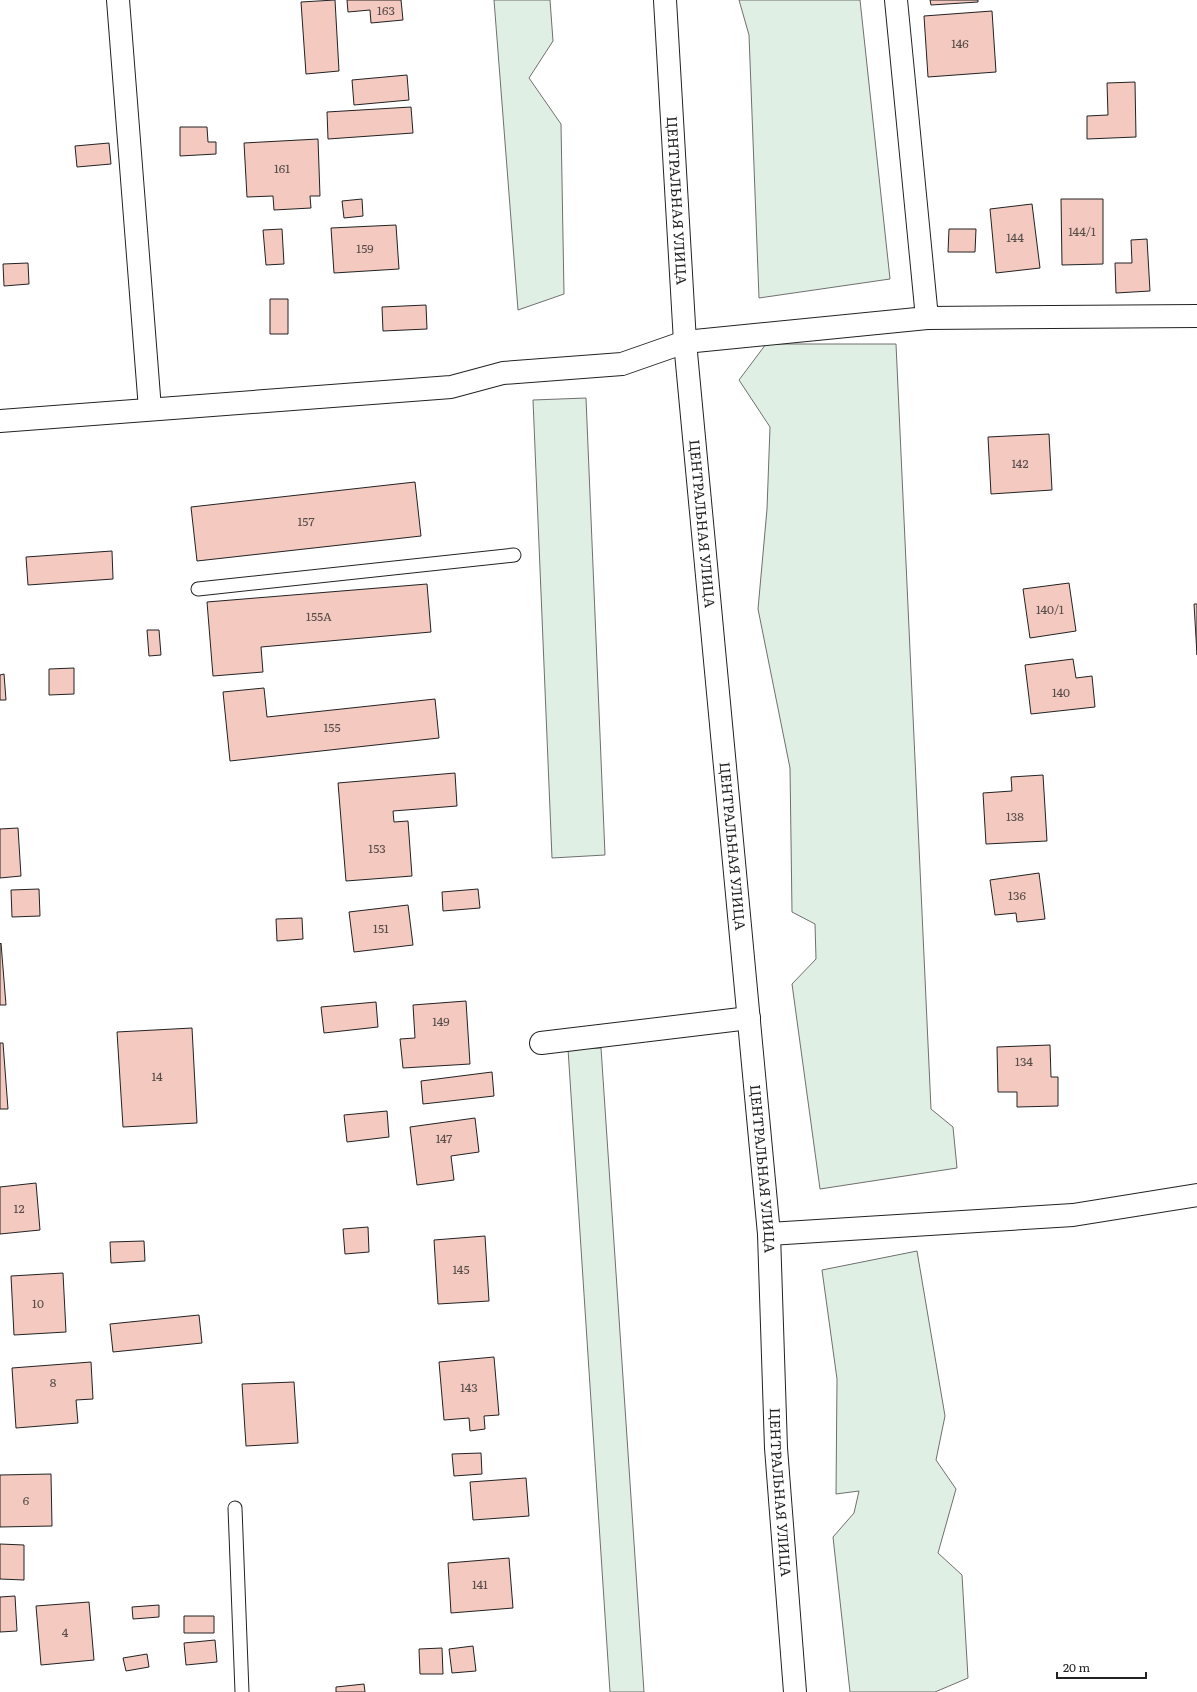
<svg xmlns="http://www.w3.org/2000/svg" width="1197" height="1692" viewBox="0 0 1197 1692" font-family="Literata,serif">
<style>
.green{fill:#e0efe3;stroke:#6f6f6f}
.building{fill:#f3c9c0;stroke:#222}
.lines{fill:none;stroke-linecap:round;stroke-linejoin:round}
.service-casing{stroke:#222;stroke-width:15}
.minor-casing{stroke:#222;stroke-width:24}
.tertiary-casing{stroke:#222;stroke-width:24}
.service{stroke:#fff;stroke-width:13}
.minor{stroke:#fff;stroke-width:22}
.tertiary{stroke:#fff;stroke-width:22}
.labels{text-anchor:middle;stroke-width:3;stroke-linejoin:round;paint-order:stroke}
.number-label{font-size:12px;fill:#564c4a}
.street-label{font-size:14px;fill:#222;stroke:#fff}
</style>
<rect width="100%" height="100%" fill="#fff"/>
<!-- green -->
<path class="green" d="M494 0H550L553 41 529 78 561 124 564 294 518 310Z
M739 0H860L890 279 759 298 749 35Z
M766 344H896L931 1109 953 1127 957 1168 820 1189 792 984 816 959 815 924 792 912 790 768 758 609 767 509 770 427 739 380Z
M586 398 605 855 552 858 533 400Z
M601 1048 644 1692H610L568 1049Z
M917 1251 945 1416 936 1460 956 1489 938 1553 962 1575 968 1678 935 1692H850L833 1537 854 1513 859 1491 836 1494 837 1379 822 1270Z"/>
<!-- building -->
<path class="building" d="M335 0 339 71 306 74 301 2Z
M347 0H401L403 20 371 23 370 10 348 12Z
M930 0H978V2L931 5Z
M992 11 996 72 928 77 924 16Z
M407 75 409 100 354 105 352 80Z
M1135 82 1136 137 1087 139V116L1108 115 1107 83Z
M411 107 413 133 328 139 327 112Z
M180 127H207L208 142H216V154L180 156Z
M318 139 320 196H310L311 208 274 210 273 196 247 197 244 143Z
M109 143 111 164 77 167 75 146Z
M362 199 363 216 344 218 342 201Z
M1061 199H1103V264L1062 265Z
M1032 204 1040 268 996 273 990 209Z
M396 225 399 269 334 273 331 228Z
M282 229 284 264 266 265 263 230Z
M949 229H976L975 252H948Z
M1147 239 1150 291 1116 293 1115 263H1132L1131 240Z
M28 263 29 284 4 286 3 264Z
M270 299H288V334H270Z
M426 305 427 329 383 331 382 307Z
M1049 434 1052 490 991 494 988 437Z
M415 482 421 536 197 561 191 507Z
M112 551 113 579 28 585 26 557Z
M1069 583 1076 631 1030 638 1023 589Z
M427 584 431 632 261 647 263 672 213 676 207 602Z
M1194 604H1197V655Z
M147 630H159L161 655 149 656Z
M1073 659 1076 678 1092 676 1095 707 1031 714 1025 665Z
M74 668V694L49 695V669Z
M4 674 6 700H0V675Z
M264 688 267 717 435 699 439 738 230 761 223 692Z
M455 773 457 806 393 811 394 822 408 821 412 876 346 881 338 783Z
M1043 775 1047 841 986 844 983 793 1012 791 1011 777Z
M18 828 21 876 0 878V829Z
M1039 873 1045 919 1017 922 1016 913 995 915 990 880Z
M39 889 40 916 12 917 11 890Z
M478 889 480 908 443 911 442 892Z
M408 905 413 945 354 952 349 912Z
M302 918 303 939 277 941 276 919Z
M1 943 6 1005H0V944Z
M466 1001 470 1064 403 1068 400 1039 415 1038 413 1005Z
M376 1002 378 1027 324 1033 321 1007Z
M192 1028 197 1123 123 1127 117 1032Z
M0 1043H3L8 1109H0Z
M1050 1045 1051 1077H1058V1106L1017 1107V1092H998L997 1047Z
M492 1072 494 1096 423 1104 421 1081Z
M387 1111 389 1137 347 1142 344 1115Z
M475 1118 479 1152 451 1156 454 1180 417 1185 410 1127Z
M36 1183 40 1230 0 1234V1187Z
M368 1227 369 1252 345 1254 343 1229Z
M485 1236 489 1301 438 1304 434 1240Z
M144 1241 145 1261 111 1263 110 1242Z
M63 1273 66 1332 14 1335 11 1276Z
M199 1315 202 1343 113 1352 110 1324Z
M494 1357 499 1415 484 1416 485 1429 470 1431 469 1418 444 1420 439 1362Z
M91 1362 93 1399 76 1400 78 1423 16 1428 12 1368Z
M294 1382 298 1443 246 1446 242 1384Z
M481 1453 482 1474 454 1476 452 1454Z
M51 1474 52 1526 0 1527V1475Z
M526 1478 529 1516 473 1520 470 1482Z
M0 1544 24 1545V1580L0 1579Z
M509 1558 513 1608 451 1613 448 1563Z
M15 1596 17 1631 0 1632V1597Z
M89 1602 94 1660 41 1665 36 1606Z
M159 1605V1617L133 1619 132 1607Z
M184 1616H214V1633H184Z
M215 1640 217 1662 186 1665 184 1643Z
M473 1646 476 1671 452 1673 449 1649Z
M442 1648 443 1674H420L419 1649Z
M147 1654 149 1667 126 1671 123 1658Z
M364 1684 365 1692H336V1687Z"/>
<g class="lines">
<!-- service casing -->
<g class="service-casing">
<path id="service" d="M198 589 514 555
M235 1508 242 1692"/>
</g>
<!-- minor casing -->
<g class="minor-casing">
<path id="minor" d="M118 0 150 409
M896 0 927 318
M0 421 451 387 503 373 622 364 685 342 927 318 1197 316
M541 1043 749 1018
M769 1234 1073 1215 1197 1195"/>
</g>
<!-- tertiary casing -->
<g class="tertiary-casing">
<g id="tertiary">
<path id="s1" d="M665 0 685 342 769 1234 776 1448 795 1692"/>
</g>
</g>
<!-- service -->
<use href="#service" class="service"/>
<!-- minor -->
<use href="#minor" class="minor"/>
<!-- tertiary -->
<use href="#tertiary" class="tertiary"/>
</g>
<g class="labels">
<!-- number labels -->
<g class="number-label">
<text x="386" y="15">163</text>
<text x="960" y="48">146</text>
<text x="282" y="173">161</text>
<text x="1082" y="236">144/1</text>
<text x="1015" y="242">144</text>
<text x="365" y="253">159</text>
<text x="1020" y="468">142</text>
<text x="306" y="526">157</text>
<text x="1050" y="614">140/1</text>
<text x="319" y="621">155А</text>
<text x="1061" y="697">140</text>
<text x="332" y="732">155</text>
<text x="1015" y="821">138</text>
<text x="377" y="853">153</text>
<text x="1017" y="900">136</text>
<text x="381" y="933">151</text>
<text x="441" y="1026">149</text>
<text x="1024" y="1066">134</text>
<text x="157" y="1081">14</text>
<text x="444" y="1143">147</text>
<text x="19" y="1213">12</text>
<text x="461" y="1274">145</text>
<text x="38" y="1308">10</text>
<text x="53" y="1387">8</text>
<text x="469" y="1392">143</text>
<text x="26" y="1505">6</text>
<text x="480" y="1589">141</text>
<text x="65" y="1637">4</text>
</g>
<!-- street labels -->
<g class="street-label">
<text dy="5" stroke="none"><textPath href="#s1" startOffset="201">ЦЕНТРАЛЬНАЯ УЛИЦА</textPath></text>
<text dy="5" stroke="none"><textPath href="#s1" startOffset="525">ЦЕНТРАЛЬНАЯ УЛИЦА</textPath></text>
<text dy="5" stroke="none"><textPath href="#s1" startOffset="849">ЦЕНТРАЛЬНАЯ УЛИЦА</textPath></text>
<text dy="5" stroke="none"><textPath href="#s1" startOffset="1173">ЦЕНТРАЛЬНАЯ УЛИЦА</textPath></text>
<text dy="5" stroke="none"><textPath href="#s1" startOffset="1497">ЦЕНТРАЛЬНАЯ УЛИЦА</textPath></text>
</g>
</g>
<!-- scale -->
<path d="M1057 1672v6h89v-6" fill="none" stroke="#222222" stroke-width="2"/>
<text x="1063" y="1672" font-size="12" fill="#222222" stroke="#ffffff" stroke-width="3" paint-order="stroke">20 m</text>
</svg>
